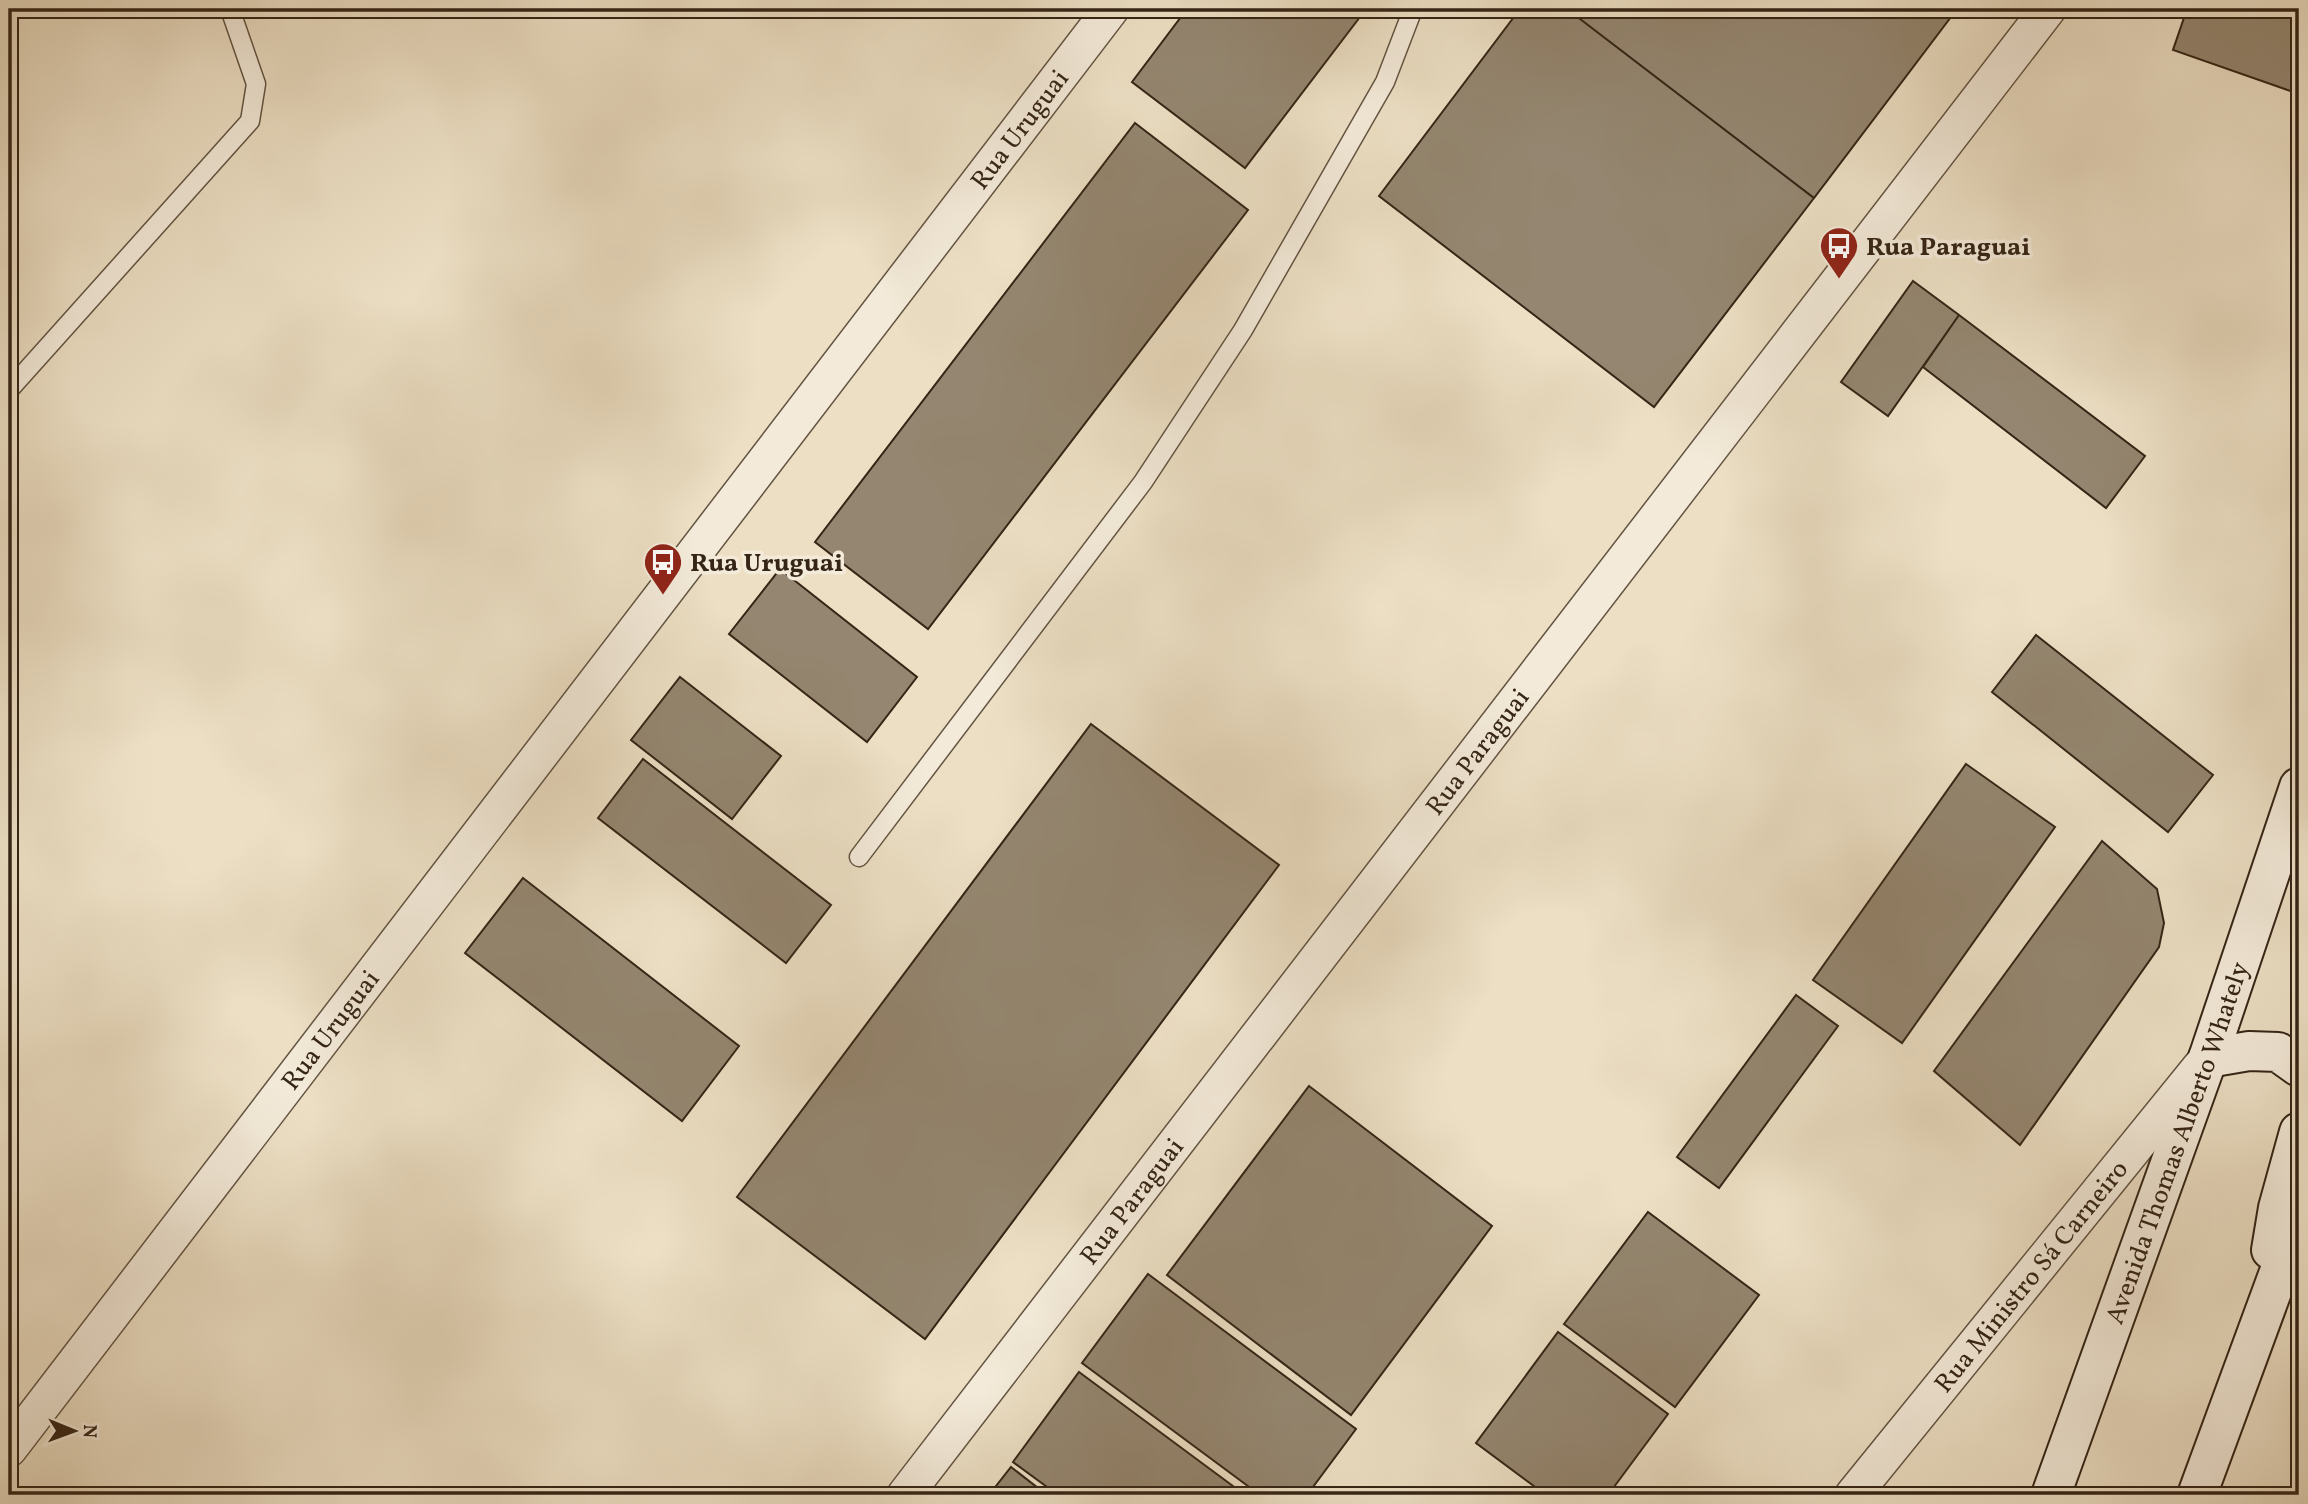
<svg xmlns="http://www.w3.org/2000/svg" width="2308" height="1504" viewBox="0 0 2308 1504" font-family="Vollkorn,serif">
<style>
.building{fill:#948670;stroke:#352516;stroke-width:2}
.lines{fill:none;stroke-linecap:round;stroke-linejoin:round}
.service-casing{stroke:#635442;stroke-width:21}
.minor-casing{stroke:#635442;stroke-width:38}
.secondary-casing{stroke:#352516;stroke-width:42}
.service{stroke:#f3ead9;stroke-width:18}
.minor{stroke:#f3ead9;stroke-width:35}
.secondary{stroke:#f3ead9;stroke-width:38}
.labels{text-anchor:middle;stroke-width:7;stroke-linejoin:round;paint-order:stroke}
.street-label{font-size:26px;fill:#352516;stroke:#f3ead9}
.poi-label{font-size:26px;font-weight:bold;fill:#352516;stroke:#f3ead9;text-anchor:start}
</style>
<rect width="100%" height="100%" fill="#ecdfc4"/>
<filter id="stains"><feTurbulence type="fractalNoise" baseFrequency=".00286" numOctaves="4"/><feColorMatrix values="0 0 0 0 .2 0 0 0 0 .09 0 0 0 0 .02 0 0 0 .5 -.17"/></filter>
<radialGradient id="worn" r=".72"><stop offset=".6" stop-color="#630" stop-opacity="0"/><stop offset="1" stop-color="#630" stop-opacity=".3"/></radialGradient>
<!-- building -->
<path class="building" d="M1187 9H1366L1245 168 1132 82Z
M1520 9H1567L1814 198 1654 407 1379 196Z
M1567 9H1957L1814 198Z
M2187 9H2299V94L2173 50Z
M1135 123 1248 210 928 629 815 542Z
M1913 281 1959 315 1888 416 1841 382Z
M1959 315 2145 456 2106 508 1923 367Z
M780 569 917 677 867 742 729 634Z
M2036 635 2213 775 2168 832 1992 692Z
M680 677 781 756 732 819 631 740Z
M1091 724 1279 865 925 1339 737 1197Z
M643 759 831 905 786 963 598 818Z
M1966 764 2055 827 1902 1043 1813 980Z
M2102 841 2157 889 2164 923 2159 947 2020 1145 1934 1071Z
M523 878 739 1046 682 1121 465 953Z
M1796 995 1838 1026 1719 1188 1677 1157Z
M1309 1086 1492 1226 1351 1415 1167 1275Z
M1648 1212 1759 1295 1675 1407 1564 1324Z
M1148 1274 1356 1429 1307 1495H1260L1082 1363Z
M1558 1332 1668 1414 1608 1495H1546L1476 1443Z
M1079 1372 1245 1495H1058L1013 1462Z
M1011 1467 1047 1495H989Z"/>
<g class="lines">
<!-- service casing -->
<g class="service-casing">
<path id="service" d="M9 390 250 121 256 84 230 9
M859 857 1143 482 1243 330 1385 82 1413 9"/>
</g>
<!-- minor casing -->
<g class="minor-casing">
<g id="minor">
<path id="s1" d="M9 1449 1111 9"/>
<path id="s2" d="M905 1495 2048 9"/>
<path id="s3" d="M1853 1495 2201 1066"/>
</g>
</g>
<!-- secondary casing -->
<g class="secondary-casing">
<g id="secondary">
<path d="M2208 1058 2249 1051 2278 1052 2299 1067"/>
<path d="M2271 1250 2278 1208 2299 1132"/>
<path id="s4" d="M2051 1495 2208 1058 2299 787"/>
<path d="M2197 1495 2299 1218"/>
</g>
</g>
<!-- service -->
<use href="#service" class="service"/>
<!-- minor -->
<use href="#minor" class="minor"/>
<!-- secondary -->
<use href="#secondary" class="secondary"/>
</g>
<!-- icons -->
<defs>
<g id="bus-pin" transform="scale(2.0125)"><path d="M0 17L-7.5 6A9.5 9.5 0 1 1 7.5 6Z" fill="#8f2418" stroke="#f3ead9"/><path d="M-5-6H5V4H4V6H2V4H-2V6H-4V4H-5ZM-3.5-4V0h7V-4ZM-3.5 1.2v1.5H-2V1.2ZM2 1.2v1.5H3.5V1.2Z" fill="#fff"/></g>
</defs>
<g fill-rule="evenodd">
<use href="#bus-pin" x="1839" y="246"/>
<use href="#bus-pin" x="663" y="562"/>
</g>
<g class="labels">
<!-- street labels -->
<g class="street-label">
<text dy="9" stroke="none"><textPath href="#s1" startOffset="1662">Rua Uruguai</textPath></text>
<text dy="9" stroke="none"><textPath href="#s2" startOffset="938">Rua Paraguai</textPath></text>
<text dy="9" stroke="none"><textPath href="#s1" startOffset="528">Rua Uruguai</textPath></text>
<text dy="9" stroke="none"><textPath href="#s4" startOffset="374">Avenida Thomas Alberto Whately</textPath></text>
<text dy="9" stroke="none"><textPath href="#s2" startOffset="371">Rua Paraguai</textPath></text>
<text dy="9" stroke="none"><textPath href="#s3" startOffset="282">Rua Ministro Sá Carneiro</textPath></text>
</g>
<!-- poi labels -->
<g class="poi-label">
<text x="1866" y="255">Rua Paraguai</text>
<text x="690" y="571">Rua Uruguai</text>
</g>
</g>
<!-- margin -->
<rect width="2308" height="1504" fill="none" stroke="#ecdfc4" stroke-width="35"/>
<rect x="10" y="10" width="2287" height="1483" fill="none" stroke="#352516" stroke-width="3.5"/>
<rect x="18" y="18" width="2273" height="1469" fill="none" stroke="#352516" stroke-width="2"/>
<!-- north arrow -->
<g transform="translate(74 1431) rotate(91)" stroke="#f3ead9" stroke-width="5" paint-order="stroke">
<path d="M0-5L12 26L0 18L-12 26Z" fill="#352516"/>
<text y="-10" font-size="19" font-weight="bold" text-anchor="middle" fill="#352516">N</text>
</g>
<rect width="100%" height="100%" filter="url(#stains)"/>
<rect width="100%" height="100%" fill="url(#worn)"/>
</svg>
